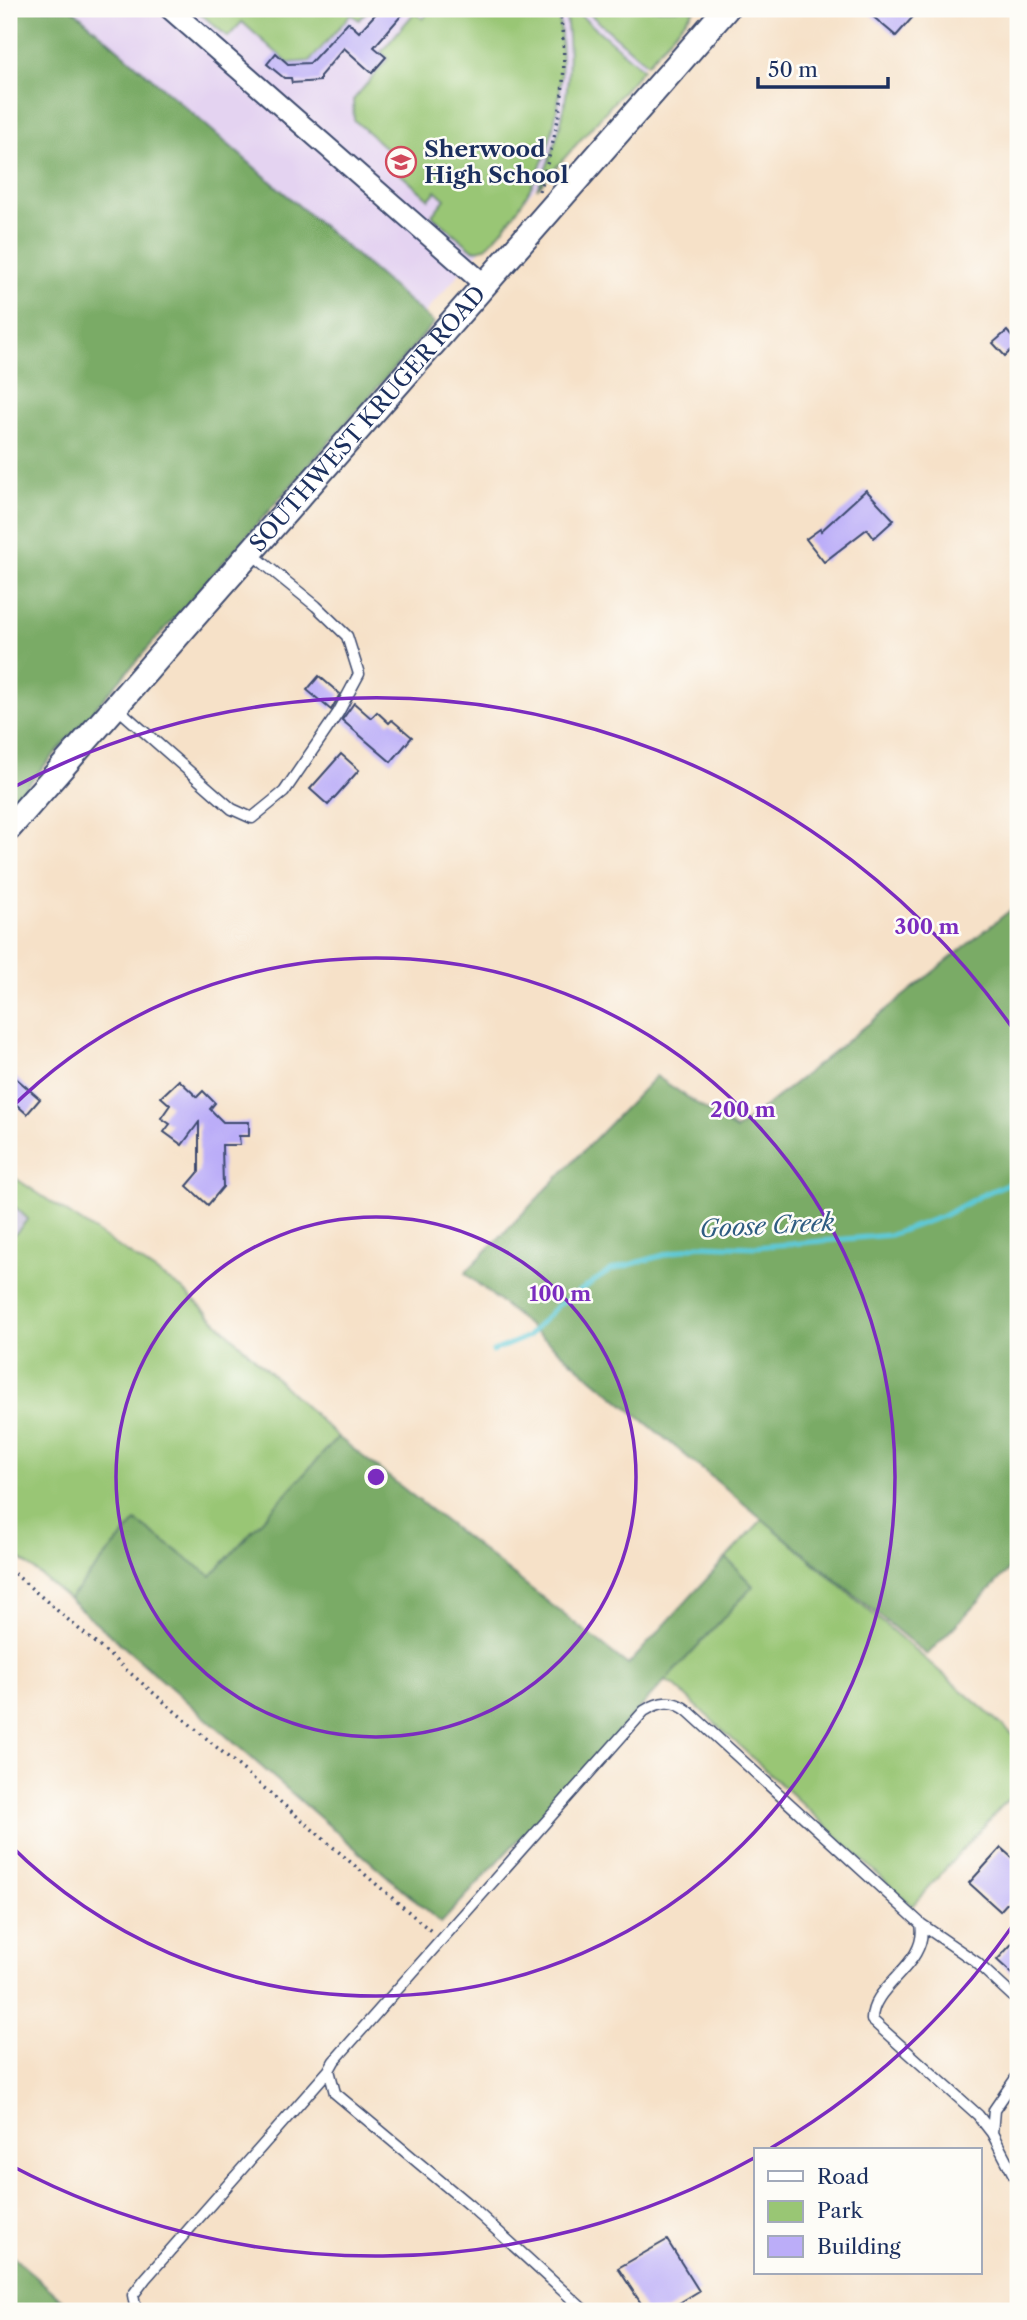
<svg xmlns="http://www.w3.org/2000/svg" width="1027" height="2320" viewBox="0 0 1027 2320" font-family="'Libre Caslon Text',serif">
<style>
.built{fill:#e4d3f1}
.industrial{fill:#c6c0d9}
.green{fill:#99c674;stroke:#5a7a69;stroke-width:2}
.forest{fill:#7aab66;stroke:#4a6d62;stroke-width:2}
.lines{fill:none;stroke-linecap:round;stroke-linejoin:round}
.stream{stroke:#5ec9d7;stroke-width:5}
.building{fill:#bbadf8}
.service-casing{stroke:#3c4a6e;stroke-width:13}
.minor-casing{stroke:#3c4a6e;stroke-width:23}
.tertiary-casing{stroke:#3c4a6e;stroke-width:28}
.path{stroke:#3c4a6e;stroke-width:3.5;stroke-dasharray:2 5;stroke-linecap:butt}
.service{stroke:#fff;stroke-width:10}
.minor{stroke:#fff;stroke-width:19}
.tertiary{stroke:#fff;stroke-width:24}
.ring{fill:none;stroke:#7b2cbf;stroke-width:3.5}
.labels{text-anchor:middle;stroke-width:5;stroke-linejoin:round;paint-order:stroke}
.poi-label{font-size:23px;font-weight:bold;fill:#1b2f5e;stroke:#fdfcf7;text-anchor:start}
.street-label{font-size:23px;fill:#1b2f5e;stroke:#fdfcf7}
.water-label{font-size:24px;font-style:italic;fill:#2f5d82;stroke:#fdfcf7}
.centre{fill:#7b2cbf;stroke:#fdfcf7;stroke-width:3.5}
.ring-label{font-size:21px;text-anchor:middle;font-weight:bold;fill:#7b2cbf;stroke:#fdfcf7;stroke-width:5;stroke-linejoin:round;paint-order:stroke}
</style>
<rect width="100%" height="100%" fill="#fdfcf7"/>
<filter id="ink" filterUnits="userSpaceOnUse"><feTurbulence type="fractalNoise" baseFrequency=".0143" numOctaves="2"/><feDisplacementMap in="SourceGraphic" scale="14" xChannelSelector="R" yChannelSelector="G"/><feConvolveMatrix kernelMatrix="1 2 1 2 8 2 1 2 1" color-interpolation-filters="sRGB"/></filter>
<filter id="wash" filterUnits="userSpaceOnUse"><feTurbulence type="fractalNoise" baseFrequency=".00686" numOctaves="4" result="noise"/><feDisplacementMap in="SourceGraphic" scale="28" xChannelSelector="R" yChannelSelector="G"/><feGaussianBlur stdDeviation="1.57" result="paint"/><feColorMatrix in="noise" values="0 0 0 0 0 0 0 0 0 0 0 0 0 0 0 0 0 1.4 0 .05"/><feComposite in="paint" operator="in"/></filter>
<g filter="url(#wash)">
<rect width="100%" height="100%" fill="#f6e1c8"/>
<!-- built -->
<path class="built" d="M68 9H693L422 316Z"/>
<!-- industrial -->
<path class="industrial" d="M9 1201 29 1218 9 1241Z"/>
<!-- green -->
<path class="green" d="M195 9H369L359 20 351 14 310 61 288 63 242 22 228 37Z
M426 9H558C570 86 553 171 501 231 493 240 485 253 472 249L432 215 445 199 436 191 429 199 389 164 395 156 354 120 353 100 388 59 381 52 415 12 423 19 429 11Z
M565 9H573L643 69 537 189C565 128 575 75 565 9Z
M584 9H695L647 64Z
M9 1174 182 1289 338 1437 211 1577 136 1521 69 1599 9 1549V1241L28 1219 9 1201Z
M763 1519 1018 1739V1788L912 1906 675 1686 665 1681 753 1586 726 1558Z"/>
<!-- forest -->
<path class="forest" d="M9 9H72L434 323 9 806Z
M1018 904V1560L927 1655 465 1273 656 1076 736 1130Z
M338 1437 628 1665 726 1558 753 1586 441 1923 69 1599 136 1521 211 1576Z
M9 2253 12 2256 75 2311H9Z"/>
<g class="lines">
<!-- stream -->
<path class="stream" d="M493 1351 527 1337 557 1306 611 1270 699 1245 755 1247 890 1235 943 1216 980 1196 1018 1179"/>
</g>
<g id="blocks">
<!-- building -->
<path class="building" d="M380 9H407L374 47 386 57 372 73 344 48 320 76V81L292 83 291 78H284L267 64 276 53 288 64 310 63 348 22 359 32Z
M864 9H920L896 36Z
M1007 331 1018 344 1005 356 993 343Z
M866 490 894 520 874 538 867 529 824 562 806 539 820 529 821 531Z
M319 676 340 694 331 710 307 690Z
M354 703 371 718 377 712 389 723 392 720 412 737 391 762 342 720Z
M341 754 359 770 328 805 310 789Z
M9 1072 40 1099 27 1114 9 1098Z
M179 1080 197 1097 203 1091 215 1103 210 1109 223 1122H249V1136H239L240 1145H222L223 1187 208 1205 187 1186 199 1172V1122L182 1145 164 1132 170 1124 161 1118 170 1105 161 1097Z
M1001 1848 1018 1863V1891L1000 1911 969 1883Z
M1018 1937V1979L997 1960Z
M667 2240 699 2291 666 2311H646L618 2268Z"/>
</g>
</g>
<g filter="url(#ink)">
<use href="#blocks" fill-opacity="0" stroke="#3c4a6e" stroke-width="2"/>
<g class="lines">
<!-- service casing -->
<g class="service-casing">
<path id="service" d="M116 707 232 809 252 818 284 792 338 713 359 674 347 636 316 606 251 553
M921 1924 976 1962 1018 2001
M992 2133 994 2110 1018 2075
M139 2311 135 2306 133 2295 145 2279 329 2070
M585 2311 469 2205 335 2093 329 2070 334 2061 644 1711C660 1701 673 1699 688 1711L921 1924C929 1965 871 1985 872 2020L978 2115 992 2133 1018 2183"/>
</g>
<!-- minor casing -->
<g class="minor-casing">
<path id="minor" d="M170 9 485 285"/>
</g>
<!-- tertiary casing -->
<g class="tertiary-casing">
<g id="tertiary">
<path id="s1" d="M9 828 726 9"/>
</g>
</g>
<!-- path -->
<path class="path" d="M539 191C559 127 571 76 559 9
M9 1569 432 1932"/>
<!-- service -->
<use href="#service" class="service"/>
<!-- minor -->
<use href="#minor" class="minor"/>
<!-- tertiary -->
<use href="#tertiary" class="tertiary"/>
</g>
</g>
<!-- distance rings -->
<g class="ring">
<circle cx="376" cy="1477" r="260"/>
<path d="M9 1110A519 519 0 1 1 9 1844"/>
<path d="M1018 1918A779 779 0 0 1 771 2148M754 2158A779 779 0 0 1 10 2165M10 789A779 779 0 0 1 1018 1036"/>
</g>
<!-- icons -->
<defs>
<g id="school-ring" transform="scale(1.575)"><circle r="9.5" fill="#fdfcf7" stroke="#d1495b" stroke-width="1.5"/><path d="M0-5L7-2L0 1L-7-2ZM-4 1L0 2.5L4 1V4Q0 6-4 4Z" fill="#d1495b"/></g>
</defs>
<g fill-rule="evenodd">
<use href="#school-ring" x="401" y="162"/>
</g>
<g class="labels">
<!-- poi labels -->
<g class="poi-label">
<text x="424" y="157">Sherwood<tspan x="424" dy="26">High School</tspan></text>
</g>
<!-- street labels -->
<g class="street-label">
<text dy="8" stroke="none"><textPath href="#s1" startOffset="544">SOUTHWEST KRUGER ROAD</textPath></text>
</g>
<!-- water labels -->
<g class="water-label">
<text transform="translate(767 1226) rotate(-3)" y="8">Goose Creek</text>
</g>
</g>
<circle cx="376" cy="1477" r="10" class="centre"/>
<g class="ring-label">
<text x="927" y="934">300 m</text>
<text x="743" y="1117">200 m</text>
<text x="560" y="1301">100 m</text>
</g>
<!-- margin -->
<rect width="1027" height="2320" fill="none" stroke="#fdfcf7" stroke-width="35"/>
<!-- legend -->
<rect x="754" y="2148" width="228" height="126" fill="#fdfcf7" stroke="#a3aaba" stroke-width="2"/>
<rect x="768" y="2171" width="35" height="10" fill="#ffffff" stroke="#a3aaba" stroke-width="2"/>
<text x="817" y="2184" font-size="21" fill="#1b2f5e">Road</text>
<rect x="768" y="2201" width="35" height="21" fill="#99c674" stroke="#a3aaba" stroke-width="2"/>
<text x="817" y="2218" font-size="21" fill="#1b2f5e">Park</text>
<rect x="768" y="2236" width="35" height="21" fill="#bbadf8" stroke="#a3aaba" stroke-width="2"/>
<text x="817" y="2254" font-size="21" fill="#1b2f5e">Building</text>
<!-- scale -->
<path d="M758 77v10h130v-10" fill="none" stroke="#1b2f5e" stroke-width="3.5"/>
<text x="768" y="77" font-size="21" fill="#1b2f5e" stroke="#fdfcf7" stroke-width="5" paint-order="stroke">50 m</text>
</svg>
